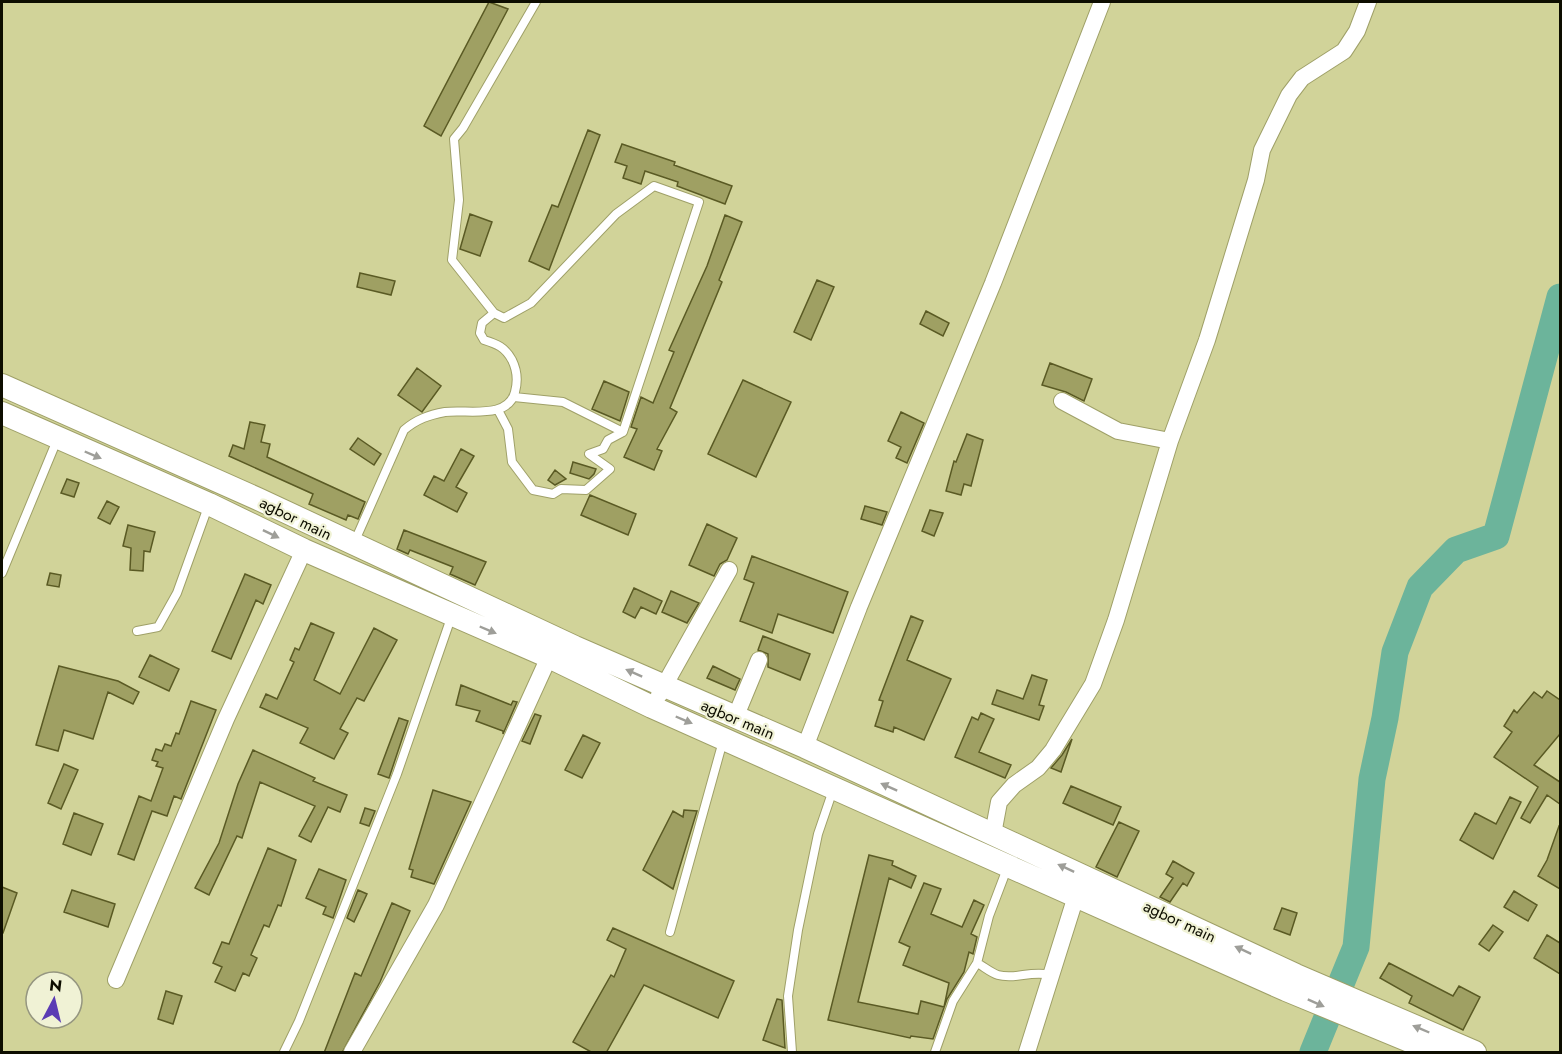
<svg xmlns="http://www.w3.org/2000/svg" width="1562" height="1054" viewBox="0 0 1562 1054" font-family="Jost,sans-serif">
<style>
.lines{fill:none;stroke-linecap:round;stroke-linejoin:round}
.river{stroke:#6cb49b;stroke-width:27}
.building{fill:#9fa063;stroke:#5a5a24;stroke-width:1.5}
.service-casing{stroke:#9fa068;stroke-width:10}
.minor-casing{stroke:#9fa068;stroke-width:18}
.secondary-casing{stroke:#9fa068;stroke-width:24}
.service{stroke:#fff;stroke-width:8}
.minor{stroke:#fff;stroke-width:16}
.secondary{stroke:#fff;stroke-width:22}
.oneway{fill:#9e9e99}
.labels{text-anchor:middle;stroke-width:4.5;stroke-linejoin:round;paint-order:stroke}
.street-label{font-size:16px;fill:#0d0d00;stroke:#f0f2d5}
</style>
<rect width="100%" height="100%" fill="#d1d399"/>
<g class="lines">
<!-- river -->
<path class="river" d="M1313 1052 1356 947 1372 779 1385 718 1395 652 1420 587 1456 550 1496 536 1560 297"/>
</g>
<!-- building -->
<path class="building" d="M489 2 508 9 441 136 424 126Z
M588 130 600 135 549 270 529 261 552 205 558 207Z
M622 144 675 162 674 165 732 186 725 204 677 186 678 182 645 171 641 184 623 178 627 166 615 162Z
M470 214 492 222 480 256 460 249Z
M725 215 742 222 719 280 722 282 670 408 677 412 657 449 662 451 654 470 624 457 637 429 631 427 641 397 653 403 674 352 669 350 707 266Z
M360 273 395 281 391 295 357 287Z
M817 280 834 287 811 340 794 332Z
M926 311 949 323 943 336 920 324Z
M1050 363 1092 379 1084 401 1066 392 1042 385Z
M417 368 441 386 422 412 398 395Z
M743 380 791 402 756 477 708 454Z
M604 381 629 392 620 421 592 409Z
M901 412 924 423 907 463 896 458 901 447 888 441Z
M250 422 265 425 261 442 270 444 267 457 365 502 358 519 348 515 346 520 309 504 313 494 229 456 233 445 244 449Z
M967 434 983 440 971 486 964 484 961 495 946 491 954 461 956 462Z
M358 438 381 454 374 465 350 449Z
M461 449 474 456 456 487 467 493 457 512 424 495 434 476 444 481Z
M573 462 596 469 594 474 589 479 570 473Z
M555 470 566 479 555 485 548 480Z
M67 479 79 483 74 497 61 493Z
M590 495 636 514 628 535 581 515Z
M107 501 119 507 110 524 98 518Z
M865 506 887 512 882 525 861 519Z
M930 510 943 513 934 536 922 531Z
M707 524 737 538 727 560 720 564 714 576 689 565Z
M128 525 155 532 150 552 144 551 143 571 130 570 131 548 123 546Z
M404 530 486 562 475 585 450 574 453 567 410 550 408 554 397 549Z
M752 556 848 592 833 633 778 614 772 633 740 621 754 583 744 579Z
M50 573 61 575 59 587 47 585Z
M245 574 271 585 263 604 256 600 231 659 212 651Z
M634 588 662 601 656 614 641 607 635 618 623 612Z
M671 591 699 603 687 623 662 612Z
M911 616 923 621 907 660 951 679 924 740 894 727 893 732 875 726 883 701 879 700Z
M311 623 334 633 314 680 340 694 374 628 397 640 364 701 357 698 340 729 348 733 334 759 300 743 308 728 260 707 266 694 277 699 294 662 290 660 295 648 299 650Z
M763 636 810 654 800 680 768 667V654L758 650Z
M150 655 179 669 169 691 139 677Z
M59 666 118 681 139 692 133 704 108 692 93 739 64 730 58 751 36 745Z
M713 666 740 679 735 690 707 678Z
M1032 675 1047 680 1039 705 1044 706 1039 720 992 704 997 690 1023 699Z
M461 685 511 705 513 701 517 702 503 734V731L476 721 480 711 456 705Z
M1547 691 1560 700V734L1534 765 1560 782V804L1547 795 1530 823 1521 818 1538 787 1494 757 1512 732 1504 726 1514 710 1517 713 1534 692 1542 698Z
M191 701 216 710 181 799 174 796 167 816 152 811 134 860 118 854 139 796 151 801 163 768 156 766 158 762 152 760 156 749 162 751 165 744 171 746 176 733 179 734Z
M981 713 994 719 979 752 1011 765 1005 778 955 757 972 717 978 720Z
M535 714 541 716 530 744 522 741Z
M399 718 408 721 389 778 378 774Z
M583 735 600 743 582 778 565 770Z
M1072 739 1061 772 1051 768 1062 755Z
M253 750 315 778 313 781 347 795 340 812 328 807 311 842 299 836 315 806 260 782 242 838 237 836 209 895 195 888 219 843 238 784Z
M64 764 78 770 61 809 48 803Z
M1071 786 1121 807 1113 825 1063 803Z
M433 790 471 802 434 884 411 877 413 870 409 869Z
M1510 797 1521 802 1493 859 1460 840 1475 813 1496 824Z
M365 808 375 811 369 826 360 823Z
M684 810 697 811 673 889 643 870 673 811 683 817Z
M74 813 103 824 91 855 63 844Z
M1119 822 1139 831 1117 877 1096 867Z
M1559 826 1560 827V889L1538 876 1547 860Z
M268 848 296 860 281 906 278 905 269 927 264 925 251 955 257 958 249 976 243 973 235 991 215 982 222 967 213 963 222 942 229 944Z
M869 855 893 861 892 865 916 876 911 888 889 878 858 1002 918 1014 921 1001 944 1007 949 983 903 965 910 947 899 942 924 883 941 889 931 914 962 927 974 900 984 905 971 934 977 937 973 954 969 952 964 972 947 999 933 1039 911 1036 910 1038 828 1020Z
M1173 861 1194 873 1187 886 1183 883 1170 902 1160 897 1173 878 1166 874Z
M319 869 346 880 333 918 323 914 326 907 306 898Z
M2 887 17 893 3 933H2Z
M72 890 115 904 108 927 64 912Z
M358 890 367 894 354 922 347 918Z
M1514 891 1537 905 1528 921 1504 907Z
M392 903 410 911 380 982 342 1053H324L355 973 361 976Z
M1282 908 1297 913 1290 935 1274 929Z
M1493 925 1503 932 1489 951 1479 944Z
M613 928 734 981 718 1018 644 985 606 1053H593L573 1042 611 975 614 977 626 949 607 940Z
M1547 935 1560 943V974L1534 958Z
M1389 963 1453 996 1459 986 1480 997 1463 1030 1409 1003 1412 996 1380 978Z
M166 991 182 996 173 1024 158 1019Z
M777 999 782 1000 785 1048 763 1040Z"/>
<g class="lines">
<!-- service casing -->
<g class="service-casing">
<path id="service" d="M494 313 452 260 459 200 454 139 463 128 536 2
M514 397 563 402 623 432
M354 543 404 430C417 419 429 415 445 412 467 409 508 420 515 392 518 381 517 370 512 360 505 347 497 344 484 340L480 333 482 323 494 313 504 318 531 303 616 214 654 186 699 202 623 432 608 440 603 449 589 454 610 469 586 490 561 489 553 494 533 490 512 462 508 429 498 410
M2 573 57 440
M137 631 158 627 177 593 209 504
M1008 866 989 916 977 963C983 966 991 973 998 975 1016 980 1030 970 1051 975
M670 932 723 741
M284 1052 299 1021 397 774 452 615
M792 1052 788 996 798 930 818 834 833 790
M935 1052 953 1001 977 963"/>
</g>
<!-- minor casing -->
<g class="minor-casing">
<path id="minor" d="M1062 401 1118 431 1170 441
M659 695 729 570
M735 718 759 660
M805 747 859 607 993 283 1102 2
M993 834 999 802 1014 785 1038 768 1053 750 1093 684 1116 620 1170 441 1207 340 1256 180 1262 150 1289 95 1302 78 1344 51 1357 31 1368 2
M116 980 226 719 304 550
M352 1052 436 905 549 657
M1027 1052 1076 896"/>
</g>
<!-- secondary casing -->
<g class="secondary-casing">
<path id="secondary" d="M2 385 258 499 575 647 805 747 1296 975 1475 1052
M2 413 209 504 304 550 549 657 652 707 1286 990 1436 1052"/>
</g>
<!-- service -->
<use href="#service" class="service"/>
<!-- minor -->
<use href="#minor" class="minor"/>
<!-- secondary -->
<use href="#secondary" class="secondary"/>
</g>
<!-- one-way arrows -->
<defs><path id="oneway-solid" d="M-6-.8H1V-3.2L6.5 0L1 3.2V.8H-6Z" transform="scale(1.5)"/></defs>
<g class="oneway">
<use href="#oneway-solid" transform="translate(93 455) rotate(23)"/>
<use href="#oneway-solid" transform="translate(271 534) rotate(26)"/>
<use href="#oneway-solid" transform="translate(488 630) rotate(23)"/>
<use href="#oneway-solid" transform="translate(634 673) rotate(-156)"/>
<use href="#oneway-solid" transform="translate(684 720) rotate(23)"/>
<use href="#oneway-solid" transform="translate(889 787) rotate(-156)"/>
<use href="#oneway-solid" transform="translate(1066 868) rotate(-155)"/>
<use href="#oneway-solid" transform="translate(1243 950) rotate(-155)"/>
<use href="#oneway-solid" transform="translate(1316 1003) rotate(24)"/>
<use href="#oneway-solid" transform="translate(1421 1029) rotate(-157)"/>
</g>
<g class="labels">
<!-- street labels -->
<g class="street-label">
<text transform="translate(296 518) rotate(26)" y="6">agbor main</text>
<text transform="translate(738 719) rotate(23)" y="6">agbor main</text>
<text transform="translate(1180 921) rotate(25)" y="6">agbor main</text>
</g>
</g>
<!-- border -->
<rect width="1562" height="1054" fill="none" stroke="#0d0d00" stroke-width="6"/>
<!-- north arrow -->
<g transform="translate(54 1000) rotate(7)"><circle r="28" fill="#f0f2d5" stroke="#959680" stroke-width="1.5"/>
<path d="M0-4.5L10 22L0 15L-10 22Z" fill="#5b3cb4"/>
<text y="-9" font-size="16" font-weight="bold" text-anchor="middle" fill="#0d0d00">N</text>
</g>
</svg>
